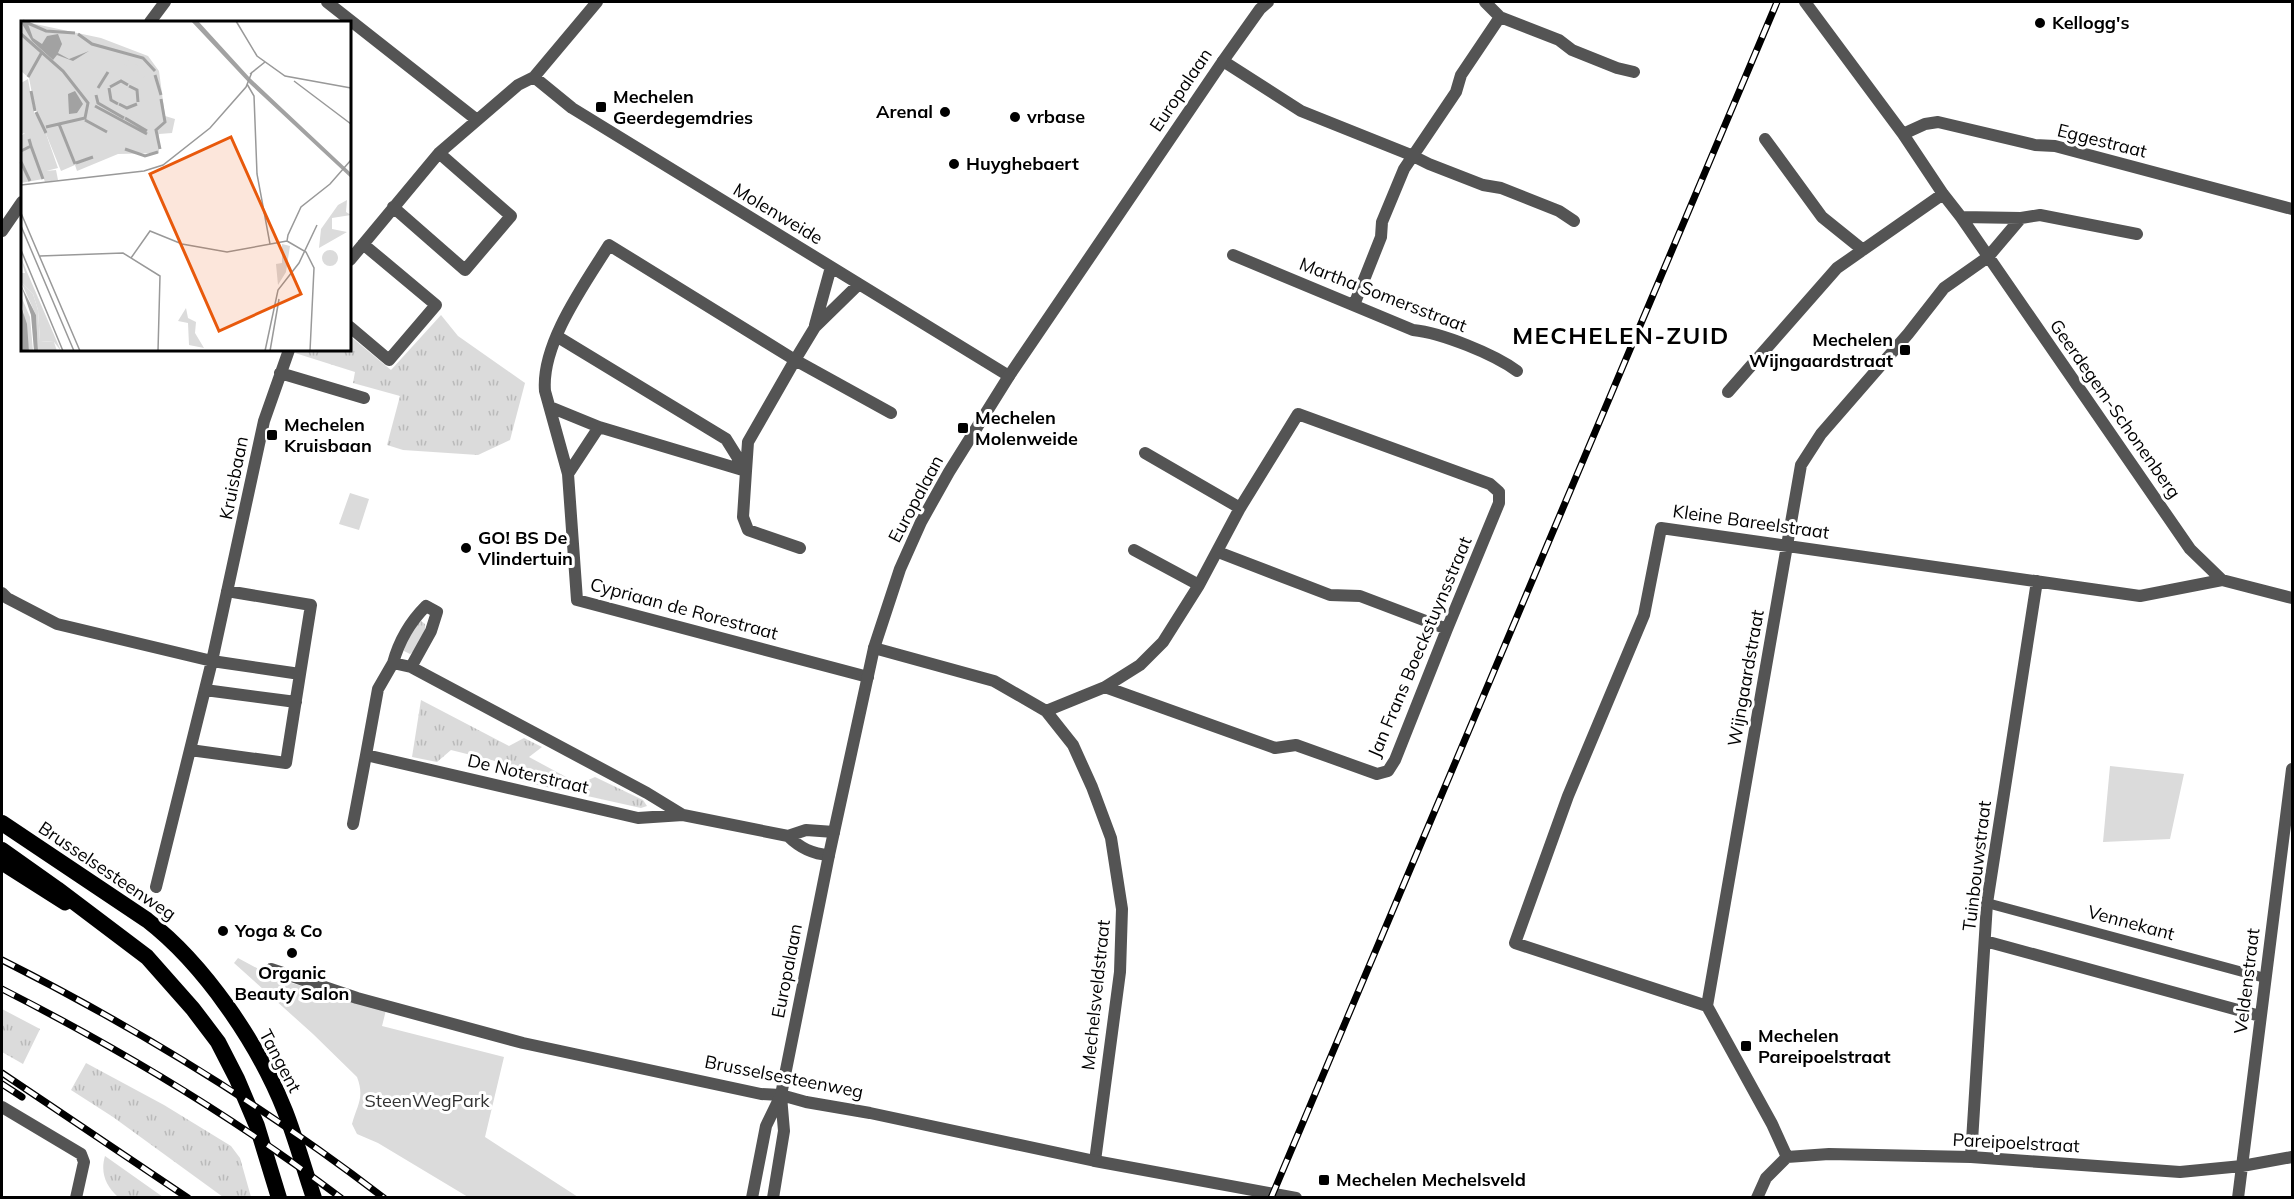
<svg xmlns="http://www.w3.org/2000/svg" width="2294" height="1199" viewBox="0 0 2294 1199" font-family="Mulish,sans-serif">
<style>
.grass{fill:url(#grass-tufts)}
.park{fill:#dbdbdb}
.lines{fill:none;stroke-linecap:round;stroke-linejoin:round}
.pedestrian{stroke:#545454;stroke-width:10}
.minor{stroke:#545454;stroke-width:12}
.tertiary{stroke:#545454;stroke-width:12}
.primary{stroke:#000;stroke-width:15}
.trunk{stroke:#000;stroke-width:16}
.rail-casing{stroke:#000;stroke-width:7}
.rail{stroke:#fff;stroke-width:4.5;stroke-dasharray:14;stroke-linecap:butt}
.poi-dot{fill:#000;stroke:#fff;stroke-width:2}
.labels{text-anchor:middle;stroke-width:6;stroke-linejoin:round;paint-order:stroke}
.poi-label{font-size:18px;font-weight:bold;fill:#000;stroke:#fff;text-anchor:start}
.street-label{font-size:18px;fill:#000;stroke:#fff}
.park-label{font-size:18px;fill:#323232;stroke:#fff}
.district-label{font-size:24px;font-weight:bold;letter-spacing:1.5px;fill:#000;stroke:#fff}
.inset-river{fill:none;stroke:#a2a2a2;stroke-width:3}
.inset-road{fill:none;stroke:#999;stroke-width:1.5}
.view{fill:#e8590c;fill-opacity:0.15;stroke:#e8590c;stroke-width:3}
.inset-edge{fill:none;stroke:#000;stroke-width:3}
</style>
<defs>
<pattern id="grass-tufts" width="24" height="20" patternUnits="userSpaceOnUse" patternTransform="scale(1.5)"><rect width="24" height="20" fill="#dbdbdb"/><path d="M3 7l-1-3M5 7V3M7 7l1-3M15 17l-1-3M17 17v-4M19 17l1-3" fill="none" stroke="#bababa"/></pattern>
</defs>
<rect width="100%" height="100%" fill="#fff"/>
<!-- grass -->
<path class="grass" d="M441 315 458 336 525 383 510 440 478 455 403 450 387 445 400 396 353 383 355 372 295 353 297 350H350V336L391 370Z
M421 621 425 624C426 636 419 648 410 654L404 651C404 639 412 628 421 621Z
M421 700 509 746 524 738 542 747 529 757 579 784 595 777 643 800 647 806 641 808 520 781 527 769 451 750 437 762 412 757Z
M2 1009 40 1029 23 1064 2 1052Z
M86 1063 164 1105 231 1146 240 1158 251 1197H223L113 1117 71 1090Z
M105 1156 163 1197H118C106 1186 100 1173 105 1156Z"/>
<!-- park -->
<path class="park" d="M350 493 369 499 359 530 339 524Z
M2110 766 2184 774 2170 839 2103 842Z
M238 958 277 979 386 1010 382 1026 504 1057 485 1137 578 1197H468L378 1143 357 1134 352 1124C357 1105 365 1098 357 1077L313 1034 234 963Z"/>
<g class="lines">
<!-- pedestrian -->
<path class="pedestrian" d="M1987 903 2265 978"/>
<!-- minor -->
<path class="minor" d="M327 2 477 120
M1485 2 1500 17 1559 40 1572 50 1617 68 1634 72
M1805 2 1903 134 1943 194 1961 217 2190 549 2222 580 2292 598
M150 22 165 2
M1223 61 1301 111 1411 155 1429 164 1483 185 1501 188 1559 211 1574 221
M534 77 572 108 1009 376
M1903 134 1925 124 1938 122 2035 145 2055 146 2292 209
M1765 139 1822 217 1863 250
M393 207 465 270 511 216 439 153
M1961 217 2021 218 2040 215 2137 234
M2 231 22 202
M1233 255 1413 330C1442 333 1494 354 1517 371
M350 260 439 153 518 85 534 77 597 2
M859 284 815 327 795 360 609 245C584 285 541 344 545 391L568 474 577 600 868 677
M1354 305 1381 237 1382 222 1404 169 1456 92 1461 75 1500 17
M815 325 831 267
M350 327 389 360 436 305 363 244
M558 337 726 439 746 471 743 517 748 530 800 548
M280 373 364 398
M1728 392 1837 268 1943 194
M550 407 599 427 746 471 748 442 795 360 891 413
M1145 453 1240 508
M568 474 599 427
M1134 550 1199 585
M1218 552 1330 595 1360 596 1447 629
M2 593 7 598 57 624 212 661 300 674 311 605 227 591
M874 648 994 681 1046 711 1073 745 1092 787 1111 838 1122 909 1120 972 1095 1161
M393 663C399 641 410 622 426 606L437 612 431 631 411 667
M205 690 296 702
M1046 711 1105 687 1140 665 1163 642 1199 585 1240 508 1298 414 1490 484 1499 492V503L1447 629 1395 760 1388 771 1377 774 1296 745 1275 748 1105 687
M190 750 286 763 300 674
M683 815 647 793 411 667 393 663 378 689 366 755 638 818 683 815 788 836 806 830 834 832
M353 824 366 755
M788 836C800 848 812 854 829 855
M156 887 212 661 264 421 289 350
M1985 941 2260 1016
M271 969 357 998 523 1043 761 1094 781 1095
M1707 1006 1515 943 1568 796 1644 615 1661 528 2140 596 2222 580
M2 1107 81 1154 84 1162 76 1198
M1787 1157 1772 1124 1707 1006 1801 465 1821 434 1908 334 1944 288 1988 257 2021 218
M1971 1157 1987 903 2037 581
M1757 1198 1766 1178 1787 1157 1829 1154 1971 1157 2180 1172 2242 1166 2292 1157
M2238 1198 2292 769"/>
<!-- tertiary -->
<path class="tertiary" d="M781 1095 806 1102 870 1113 1095 1161 1296 1198
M752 1198 766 1126 781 1095 829 855 874 648 900 569 921 522 949 472 1009 376 1223 61 1260 9 1268 2
M773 1198 784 1131 781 1096"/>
<!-- primary -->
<path class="primary" d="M2 863 65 903"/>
<!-- trunk -->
<path class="trunk" d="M2 823 147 920C204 964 258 1043 285 1111 296 1139 304 1169 314 1198
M2 850 57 889 147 957 193 1009 218 1042 237 1079 257 1126 279 1198"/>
<!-- rail casing -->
<g class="rail-casing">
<path id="rail" d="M2 960C137 1028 264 1106 384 1198
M2 989C120 1049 234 1117 341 1198
M2 1073 188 1198
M2 1084 22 1097
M1271 1198 1777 2"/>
</g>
<!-- rail -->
<use href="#rail" class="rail"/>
</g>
<!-- markers -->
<g class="poi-dot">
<circle cx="2040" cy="23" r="6"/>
<rect x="595" y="101" width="12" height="12" rx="3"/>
<circle cx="945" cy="112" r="6"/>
<circle cx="1015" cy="117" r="6"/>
<circle cx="954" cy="164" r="6"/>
<rect x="1899" y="344" width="12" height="12" rx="3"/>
<rect x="957" y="422" width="12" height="12" rx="3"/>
<rect x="266" y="429" width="12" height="12" rx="3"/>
<circle cx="466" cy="548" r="6"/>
<circle cx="223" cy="931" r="6"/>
<circle cx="292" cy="953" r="6"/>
<rect x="1740" y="1040" width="12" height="12" rx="3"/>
<rect x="1318" y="1174" width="12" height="12" rx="3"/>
</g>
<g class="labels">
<!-- poi labels -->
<g class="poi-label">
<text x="2052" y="29">Kellogg's</text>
<text x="613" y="103">Mechelen<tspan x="613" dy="21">Geerdegemdries</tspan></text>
<text x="933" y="118" text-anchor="end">Arenal</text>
<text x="1027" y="123">vrbase</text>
<text x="966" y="170">Huyghebaert</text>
<text x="1893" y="346" text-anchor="end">Mechelen<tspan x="1893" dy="21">Wijngaardstraat</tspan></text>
<text x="975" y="424">Mechelen<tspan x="975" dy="21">Molenweide</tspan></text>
<text x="284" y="431">Mechelen<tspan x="284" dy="21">Kruisbaan</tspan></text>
<text x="478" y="544">GO! BS De<tspan x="478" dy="21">Vlindertuin</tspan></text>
<text x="235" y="937">Yoga &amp; Co</text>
<text x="292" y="979" text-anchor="middle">Organic<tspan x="292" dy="21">Beauty Salon</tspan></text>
<text x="1758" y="1042">Mechelen<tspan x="1758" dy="21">Pareipoelstraat</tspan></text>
<text x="1336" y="1186">Mechelen Mechelsveld</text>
</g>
<!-- street labels -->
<g class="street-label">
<text transform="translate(1181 90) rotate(-56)" y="6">Europalaan</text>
<text transform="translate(2102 141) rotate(14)" y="6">Eggestraat</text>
<text transform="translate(778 214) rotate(31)" y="6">Molenweide</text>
<text transform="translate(1383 295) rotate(21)" y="6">Martha Somersstraat</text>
<text transform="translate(2115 409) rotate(55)" y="6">Geerdegem-Schonenberg</text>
<text transform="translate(234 478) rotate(-79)" y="6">Kruisbaan</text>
<text transform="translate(916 499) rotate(-62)" y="6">Europalaan</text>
<text transform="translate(1751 522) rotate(8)" y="6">Kleine Bareelstraat</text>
<text transform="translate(684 609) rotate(15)" y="6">Cypriaan de Rorestraat</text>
<text transform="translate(1420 647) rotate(-67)" y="6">Jan Frans Boeckstuynsstraat</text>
<text transform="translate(1746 678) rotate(-80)" y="6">Wijngaardstraat</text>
<text transform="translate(528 774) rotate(13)" y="6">De Noterstraat</text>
<text transform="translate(1977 866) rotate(-83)" y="6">Tuinbouwstraat</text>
<text transform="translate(107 871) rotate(34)" y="6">Brusselsesteenweg</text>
<text transform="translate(2131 923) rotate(15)" y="6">Vennekant</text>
<text transform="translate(787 971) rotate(-79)" y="6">Europalaan</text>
<text transform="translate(2247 981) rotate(-83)" y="6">Veldenstraat</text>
<text transform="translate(1096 995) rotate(-84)" y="6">Mechelsveldstraat</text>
<text transform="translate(280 1061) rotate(62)" y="6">Tangent</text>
<text transform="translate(784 1077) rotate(11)" y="6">Brusselsesteenweg</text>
<text transform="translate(2016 1143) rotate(3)" y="6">Pareipoelstraat</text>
</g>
<!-- park labels -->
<g class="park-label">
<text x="427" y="1107">SteenWegPark</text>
</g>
<!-- district labels -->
<g class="district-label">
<text x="1621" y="344">MECHELEN-ZUID</text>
</g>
</g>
<!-- overview -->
<g transform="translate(21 21)">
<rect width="330" height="330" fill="#fff"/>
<path d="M7 58 13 91 23 107 37 147 25 150 35 149 37 159 24 161 10 125 0 130V115L4 112 0 113V62ZM0 261 12 273 17 289 19 320 33 321 36 330H17L15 294ZM0 275 9 296 12 330H8Z" fill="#dbdbdb"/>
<path d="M326 179 325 191 330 194 311 197V208L326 211 298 227 300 208 317 184ZM0 237 40 330 33 321 19 320 17 289 12 273 0 261V252H4ZM165 287 167 297 175 301 174 312 183 327 168 324 167 302 157 300Z" fill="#dbdbdb"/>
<path d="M0 0 80 17 127 35 138 50 144 95 154 98 151 112 138 113V132L97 133 56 150 54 144 40 150 13 83 8 57 0 50ZM10 126 22 158 0 162V131ZM261 223 269 225 265 251 257 264 255 243 261 242ZM301 237a8 8 0 1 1 16 0a8 8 0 1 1-16 0Z" fill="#dbdbdb"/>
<path d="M103 38 127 49 129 58 100 42ZM103 46 122 56 127 59 121 66 99 54ZM82 50 92 53V61L103 60 117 69 116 85 107 88 89 79Z" fill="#dbdbdb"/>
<path d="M170 0H177L229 57 330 152V157L229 63ZM0 1 7 3 12 17 21 23 26 15 37 13 41 23 37 32 48 38 68 30 52 40 36 34 32 39 11 20ZM54 70 62 83 56 92 48 93 47 73ZM0 264 15 294 17 330H13L10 294ZM0 285 6 303 8 330H0Z" fill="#a2a2a2"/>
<path class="inset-river" d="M2 0 25 10 54 12M0 13 42 50 67 82 64 97 25 106M57 13 71 23 122 37 134 50M134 54 140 74M7 56 21 31M108 65 116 69 117 81M89 66 100 60 107 64M77 67 87 51M88 67 90 79 97 83M10 70 14 90M75 74 77 82 103 97M98 83 106 87 116 83M74 85 126 113M15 91 25 112M104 97 126 110M64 99 86 111M38 103 54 143M10 125 22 158M104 128 124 135 137 131M139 128 135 109 144 101 140 78M0 130 10 125 8 118M0 141 9 160M55 142 72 136"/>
<path class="inset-road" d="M215 0 236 35 264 55 330 67M229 53 244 41M273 60 330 103M226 63 233 75 236 153 249 223M0 164 123 150 142 144 189 107 225 66 231 51M0 192 59 330M0 205 53 330M0 229 42 330M19 235 102 232 139 255 137 330M110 237 129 210 161 223 206 231 266 220M244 330 257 269 278 242 296 204M249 330 258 278M289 330 293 247 285 231 266 220 267 214 280 186 309 163 330 139"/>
<path class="view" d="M210 116 280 273 198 310 129 153Z"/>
<rect width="330" height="330" class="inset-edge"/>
</g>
<!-- border -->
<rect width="2294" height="1199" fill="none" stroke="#000000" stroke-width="6"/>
</svg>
